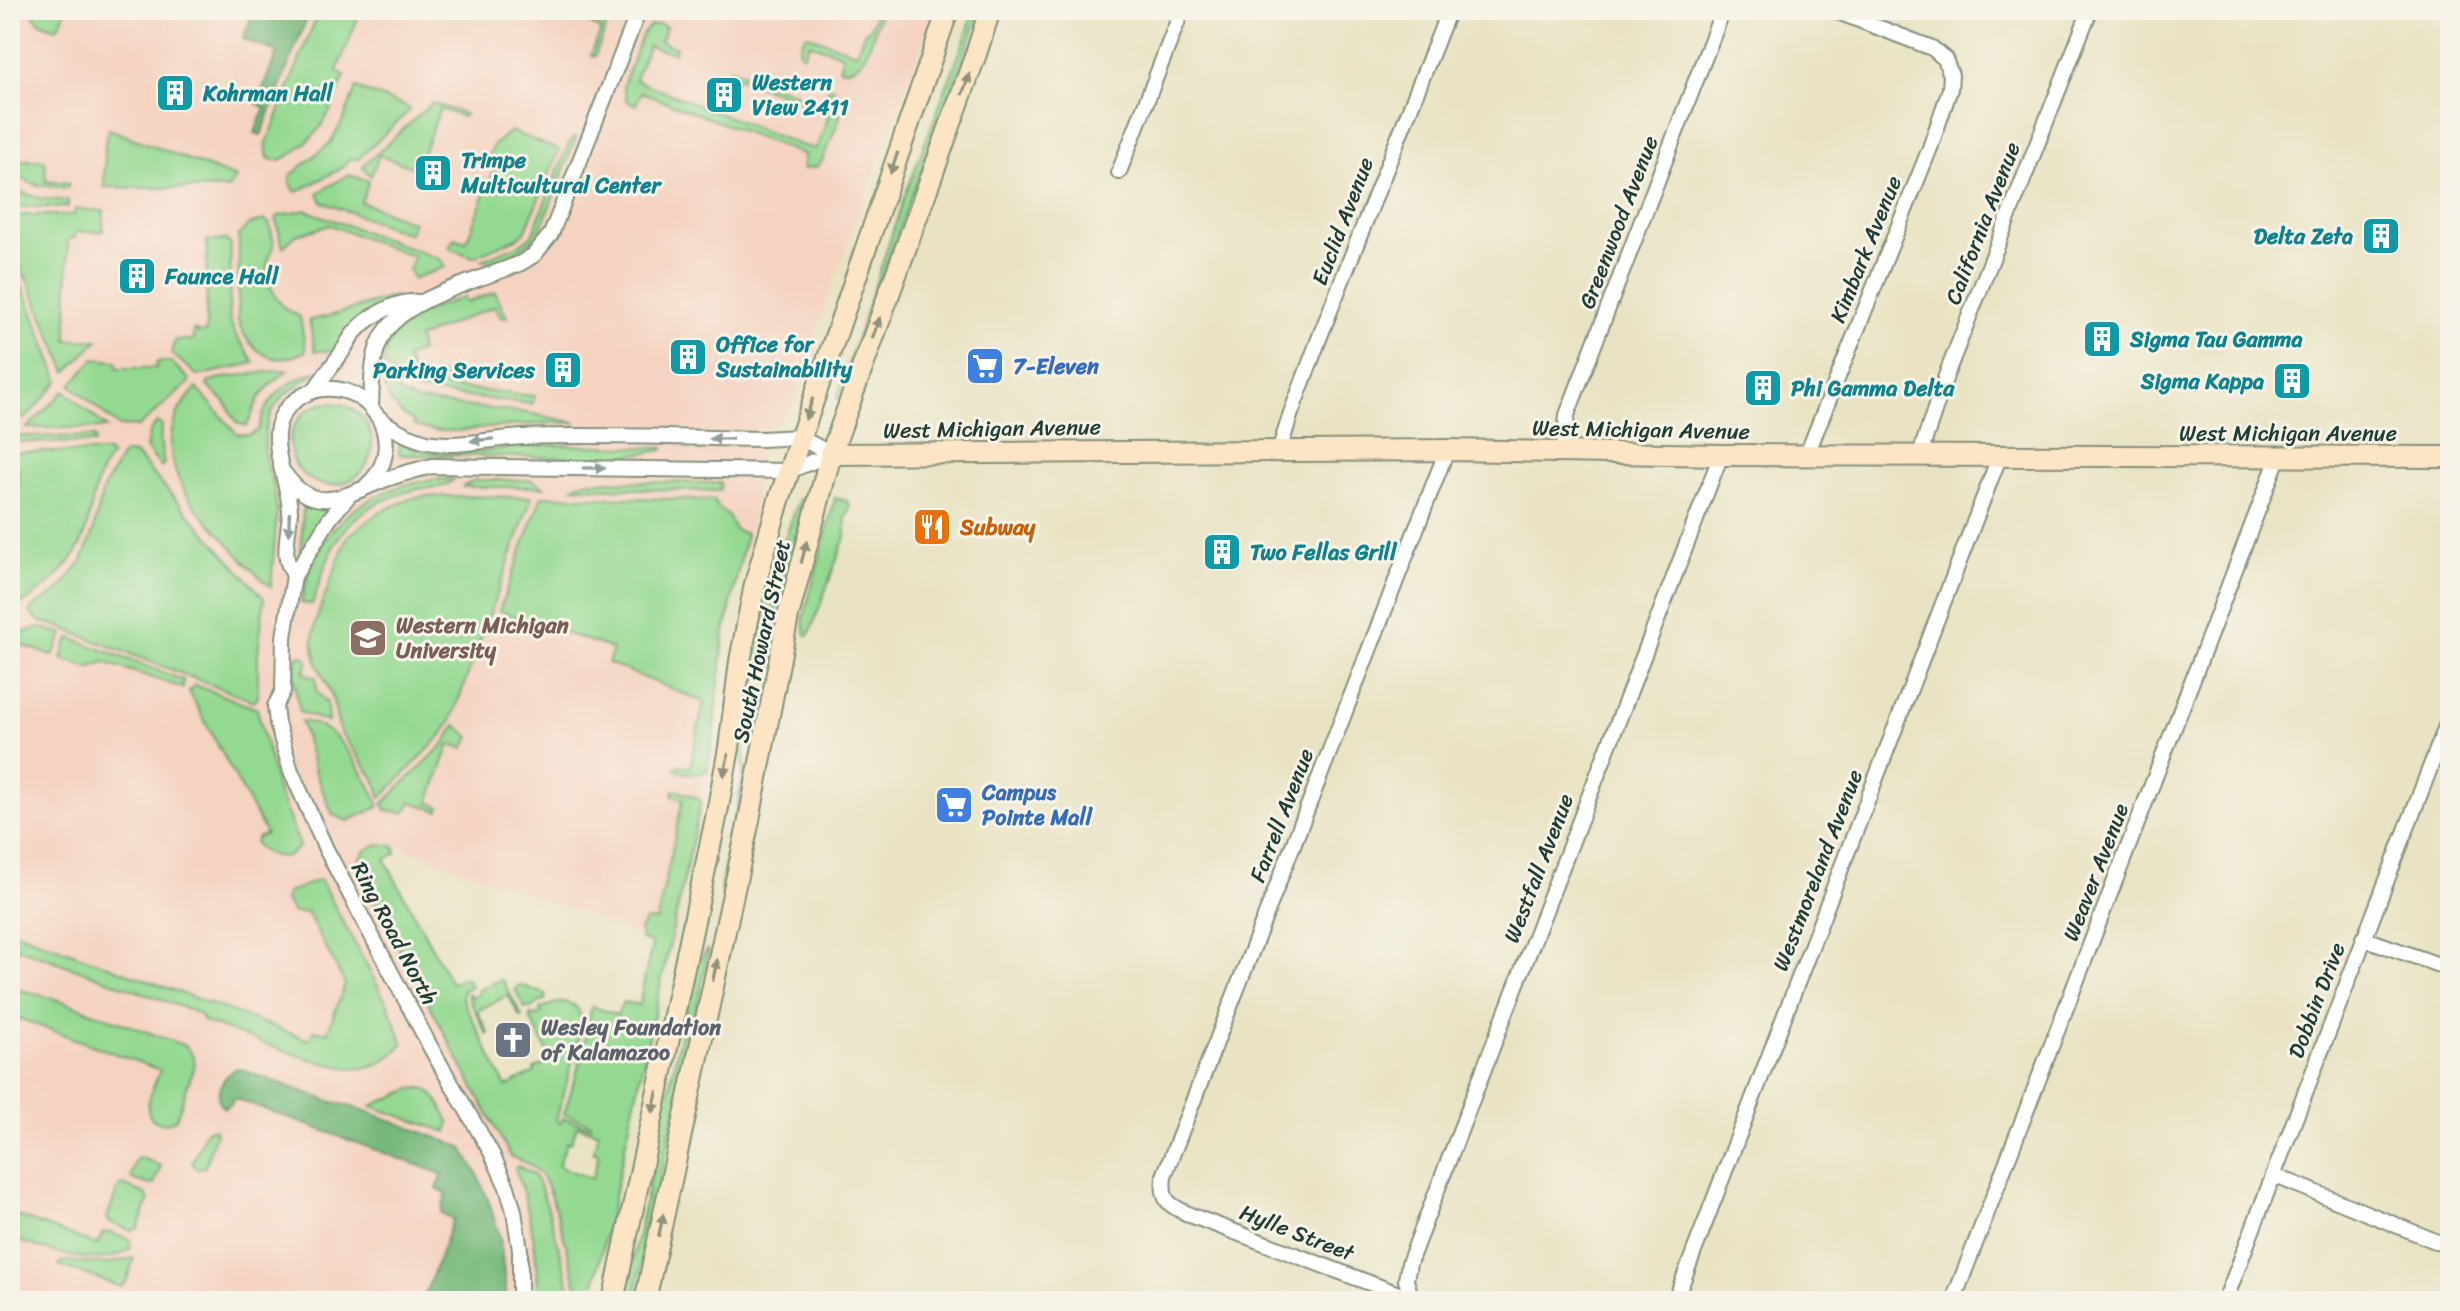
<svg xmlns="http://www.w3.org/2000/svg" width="2460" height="1311" viewBox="0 0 2460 1311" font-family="Sriracha,sans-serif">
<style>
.built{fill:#f5d3c1}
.green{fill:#94d991;stroke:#5a8b62;stroke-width:2}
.forest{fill:#77b97b;stroke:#4b7b58;stroke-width:2}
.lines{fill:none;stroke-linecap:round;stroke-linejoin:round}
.street-casing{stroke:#84907c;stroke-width:18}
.secondary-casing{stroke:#84907c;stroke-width:24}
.street{stroke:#fff;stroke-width:14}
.secondary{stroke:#fce5c4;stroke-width:20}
.oneway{fill:#8e917c}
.oneway2{fill:#8f9e9a}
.labels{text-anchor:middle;stroke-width:6;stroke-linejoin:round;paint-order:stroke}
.culture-label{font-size:22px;font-weight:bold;fill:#0d838f;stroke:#f7f3e8;text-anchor:start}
.street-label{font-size:22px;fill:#1f3d34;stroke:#f7f3e8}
.shop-label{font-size:22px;font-weight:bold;fill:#366cbe;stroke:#f7f3e8;text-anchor:start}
.food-label{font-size:22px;font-weight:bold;fill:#c56008;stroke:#f7f3e8;text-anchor:start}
.education-label{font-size:22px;font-weight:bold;fill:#785e54;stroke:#f7f3e8;text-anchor:start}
.worship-label{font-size:22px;font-weight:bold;fill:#5b616d;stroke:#f7f3e8;text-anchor:start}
</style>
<rect width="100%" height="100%" fill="#f7f3e8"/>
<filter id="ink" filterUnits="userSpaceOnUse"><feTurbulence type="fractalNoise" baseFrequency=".0125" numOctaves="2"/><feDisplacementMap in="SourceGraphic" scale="16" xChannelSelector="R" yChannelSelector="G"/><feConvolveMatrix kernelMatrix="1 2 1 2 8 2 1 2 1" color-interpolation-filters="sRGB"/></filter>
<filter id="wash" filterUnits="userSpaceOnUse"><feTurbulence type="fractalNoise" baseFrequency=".006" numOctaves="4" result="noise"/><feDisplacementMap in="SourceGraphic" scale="32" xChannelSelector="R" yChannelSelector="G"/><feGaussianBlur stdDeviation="1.8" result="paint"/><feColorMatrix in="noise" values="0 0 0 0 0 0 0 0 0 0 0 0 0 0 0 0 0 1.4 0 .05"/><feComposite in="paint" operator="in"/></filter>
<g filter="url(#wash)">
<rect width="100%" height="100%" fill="#e9e3c3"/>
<!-- built -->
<path class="built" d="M10 10H934L822 314 794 404 778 422 763 427 755 500 745 554 731 611 673 950 573 910 397 846 393 845 396 853 385 860 366 886 484 1106 556 1182 611 1202 590 1301H10Z"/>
<!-- green -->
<path class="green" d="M30 10H66L60 24 56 28 39 22Z
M319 10H361L337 71 345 75C332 107 326 129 297 150 287 157 280 164 268 158L266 146Z
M877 10H881C874 29 866 78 839 68L843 55 809 43 804 55 800 53 799 47 805 36 808 35 856 53 865 31 869 30Z
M974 10H981C935 140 880 266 843 399L837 398 904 198 966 36Z
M578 11 608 23 595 56 591 55 601 30 576 17Z
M660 24 666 27 660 41 676 48 674 53 648 46 635 80 800 145 816 149 829 115 806 104 808 98 830 106 834 95 827 92 828 90 831 87C837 91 842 94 842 102 844 115 827 149 821 162L816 167 802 169 804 155 641 92 636 105 627 101 623 86 642 35 650 26Z
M730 68 802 96 800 101 728 74Z
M356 88 407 107 410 109 409 111 358 159H350L344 167 297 192 294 190 290 181 291 175 330 143 345 117Z
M432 103 465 114 463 117 440 109 417 169 379 155 371 176 363 168 364 165Z
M109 129 236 178 228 189 104 187 105 142Z
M510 131 559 150 525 232 517 238 473 257 449 248 454 238 466 242 497 163 488 159 493 146Z
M574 137 576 138 539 234C525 250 509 256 489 263L482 260 521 244 532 235 567 147Z
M22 160H45L46 181 68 183V188L37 185 13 176 17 163Z
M348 175 369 181 361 202 413 222 409 234 322 202 318 193Z
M10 189 43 199 68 201V207H10Z
M75 209 104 211 103 231 76 232 75 238 68 239 67 340H98L67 372 28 282 10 248V215H74Z
M305 210 440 259 445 267 413 279 409 270 414 257 330 225 296 235 283 247 276 220 278 216Z
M264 220 269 223 274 243 267 265 268 281 276 298 285 309 300 317 306 351C302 352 298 355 294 356 267 366 244 343 238 319L239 235 248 225Z
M226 240 231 245 229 315C233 339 245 344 254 363L198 376 171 353 175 340H193V330H196L197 333 206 332 207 241Z
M10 263 26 295 59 381 26 418 22 419 19 411 21 289 10 288Z
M495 292 507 317 501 318 495 306 418 338 421 351 406 358 417 384 441 374 445 376V387L535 396 532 404 417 391C403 385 396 372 383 365 389 319 424 312 464 297L466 303Z
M395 296 335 351H315L309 320 326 317Z
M94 359 117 361 118 368H156L157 362H171L189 379V383L138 427 118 426 71 385Z
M282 370H288L271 384 259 398 247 426 237 423 226 403 207 386 208 383 216 379Z
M318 371 283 396 271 413 265 430V458L274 487 277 512 271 587C253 573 239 555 224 538 214 527 203 517 194 505 165 466 160 423 197 388L237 434 249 435 258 430C266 397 287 380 318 371Z
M383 375 402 395 416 401 528 413 577 423C547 422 518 425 488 428 463 430 438 435 413 425L414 422C396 412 384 396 383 375Z
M64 391 66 392 107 428H27Z
M290 444a41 41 0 1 1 82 0a41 41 0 1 1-82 0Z
M157 422 162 425 160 441 164 463 161 467 146 448 149 433Z
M18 436 95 437V443L18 442Z
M400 442C446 464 497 446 546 445 585 445 624 447 664 448V450L611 458 401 455 399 454Z
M10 452H108L111 456C93 479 93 506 85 533 74 568 42 592 12 610L10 609V590L18 589 19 467 10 466Z
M127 453 135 454 264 598 258 654V697L254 701 54 625 39 621 30 613 31 609 58 591 82 561 93 532 103 489 122 455Z
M454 479C442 491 430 486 414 490 385 497 352 513 337 540 326 559 320 583 312 604L301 603C305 588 308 570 315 556 341 504 399 478 454 479Z
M475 480H532L544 487H462Z
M585 481 721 483 720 490 717 491 574 487Z
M426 496 532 497 451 721 441 736 381 798 376 781 340 732 332 696 317 663 313 643 315 623 347 537 379 512 410 499Z
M542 496 714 500 716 505 728 516 735 530 746 534 724 636 714 732 707 771C696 774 688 775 677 770L676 768 679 765 690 767 704 702 608 663 613 649 499 611Z
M835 498 847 501 850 506 846 518V534L809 636 806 635 803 620Z
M799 499 805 500 762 670 757 671 751 664 761 606Z
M305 506 331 512 301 553 303 508Z
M39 627 63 634 53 656 10 641V637Z
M71 638 183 680V688L104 662 89 668 62 659 67 642Z
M300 655 306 657 308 661 304 673 316 678 317 692 327 703 328 722 300 712C297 695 289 668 300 655Z
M195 685 257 709 278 792 300 846 289 856C275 858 263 854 255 843L257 838 266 834 189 692Z
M747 689 752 692 754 700 745 740V781L720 889 743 777 742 732Z
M301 721C311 722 323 727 331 733 345 744 375 789 379 807L348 821 333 815 315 772Z
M456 725 470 737 464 748 450 744 429 802 440 807 439 811 411 802 405 813 386 810 383 804 444 744Z
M674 790 694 796 701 801 591 1301H581C573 1273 555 1192 539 1173 532 1164 521 1161 511 1157L362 879 357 863C364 846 380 841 395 847L396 853 385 860 451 983 463 978 468 980 471 986 463 990 462 998 506 1087 535 1072 534 1069 552 1060 530 1018 531 1014 534 1017 542 1013 540 1009C566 997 586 1000 580 1034L556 1121 561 1123 563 1118 588 1126 587 1129 577 1126 571 1143 567 1142 558 1166 592 1179 599 1154 593 1151 599 1133 590 1130 591 1124 564 1114 580 1062 592 1006 617 1015 623 1002 639 1005 652 944 641 939 640 930 646 921 657 920 683 799 672 796Z
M318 880 321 881 388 1005 403 1043C394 1056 378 1066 363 1068 333 1073 237 1033 203 1021L199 1014 190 1010 10 945V930L309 1040 315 1030 327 1033 345 984 307 912 293 913 285 900 286 893Z
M707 950 709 951 707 960 634 1301H624L691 985 697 965Z
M500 980 503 981 522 1016 520 1017 508 995 477 1011 489 1034 487 1035 467 995 469 993 472 997 479 993 478 990Z
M520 985 545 994 546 999 530 1008H525L515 989Z
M10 990 25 991 62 1001 186 1046 194 1058 195 1064 176 1119C170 1123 165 1124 158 1122 136 1115 156 1084 160 1070L10 1015Z
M422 1088C438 1093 442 1110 450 1123L447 1132 371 1106 411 1089Z
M208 1129H214L216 1132 205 1167 197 1169 192 1163 205 1132Z
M139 1157 161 1166 154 1184 151 1185 133 1180 131 1177 135 1161Z
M518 1166 533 1174 540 1187 547 1205 572 1295 570 1301H538C539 1254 531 1212 515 1168Z
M123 1185 146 1194 149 1200 138 1228 132 1231 109 1222 107 1218 119 1186Z
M10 1213 97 1245 103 1233 109 1232 130 1240 131 1248C103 1272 41 1249 10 1238Z
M134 1258 126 1282 121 1287 59 1265 62 1261 106 1264Z"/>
<!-- forest -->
<path class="forest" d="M259 10H310L261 135 255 133 265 107 257 104 277 52 243 39 253 13Z
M237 1068 329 1101 360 1109 462 1147 477 1173 490 1205 500 1238 507 1301H423L453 1219 441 1213 447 1194 437 1188 442 1174 234 1098 230 1105 224 1108C211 1097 223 1075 237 1068Z"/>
</g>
<g filter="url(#ink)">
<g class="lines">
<!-- street casing -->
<g class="street-casing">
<path id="street" d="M1119 172 1182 10
M314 391C321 380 329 370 337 359 344 351 348 340 355 332 369 316 397 300 418 302
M371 407C372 385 371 359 381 339 400 298 482 280 521 263L534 255 551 234 639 10
M1279 451 1291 413 1322 331 1449 10
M1564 451 1567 415 1723 10
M1807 454 1930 148 1950 89 1951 75 1945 59 1932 48 1833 10
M1920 454 1947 373 2090 10
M285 474C315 518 347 494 384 480 400 474 416 470 432 466L789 471 831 454
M366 486C387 468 391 442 379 418
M348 497 330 518 294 576 284 637 283 691 275 706 277 723 291 771 326 849 432 1050 492 1154 507 1187 514 1211 520 1250V1301
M294 576C292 571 288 565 287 559 284 547 290 525 290 511 288 471 254 422 304 395 324 384 350 388 366 403 371 407 374 412 378 417 390 428 411 438 427 442 458 448 493 438 524 437 603 434 683 438 762 439L799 437 831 454
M2363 938 2450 969
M2273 1175 2450 1247
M1412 1301 1406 1280 1409 1263 1721 455
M1417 1301 1190 1215C1169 1205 1161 1202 1164 1176L1447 450
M1675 1301 2000 455
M1953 1301 2278 458
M2225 1301 2450 716"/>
</g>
<!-- secondary casing -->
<g class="secondary-casing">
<path id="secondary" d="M831 454 1447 450 1721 455 2450 457
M613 1301 716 818 729 748 740 661 755 584 779 500 948 10
M645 1301 748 825 788 616 831 454 976 54 990 10"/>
</g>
<!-- street -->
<use href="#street" class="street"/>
<!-- secondary -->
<use href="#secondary" class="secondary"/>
</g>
<!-- one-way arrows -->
<defs><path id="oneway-solid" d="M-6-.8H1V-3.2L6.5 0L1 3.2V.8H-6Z" transform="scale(2)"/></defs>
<g class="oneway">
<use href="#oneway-solid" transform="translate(966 84) rotate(-70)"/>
<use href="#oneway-solid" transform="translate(894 163) rotate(109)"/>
<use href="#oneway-solid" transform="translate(876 328) rotate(-70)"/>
<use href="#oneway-solid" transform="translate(809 409) rotate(109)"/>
<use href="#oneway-solid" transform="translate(804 552) rotate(-76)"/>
<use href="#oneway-solid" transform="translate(726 765) rotate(102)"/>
<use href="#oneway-solid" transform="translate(715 970) rotate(-78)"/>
<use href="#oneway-solid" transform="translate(655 1102) rotate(102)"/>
<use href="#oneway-solid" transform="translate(661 1225) rotate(-78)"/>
</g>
<g class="oneway2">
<use href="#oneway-solid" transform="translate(721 439) rotate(-179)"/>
<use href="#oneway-solid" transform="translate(482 440) rotate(175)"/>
<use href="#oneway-solid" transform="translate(594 468) rotate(1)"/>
<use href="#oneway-solid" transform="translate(289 524) rotate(92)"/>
</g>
</g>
<!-- icons -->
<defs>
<g id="building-square" transform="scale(2)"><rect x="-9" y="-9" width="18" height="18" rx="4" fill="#0f9aa8" stroke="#f7f3e8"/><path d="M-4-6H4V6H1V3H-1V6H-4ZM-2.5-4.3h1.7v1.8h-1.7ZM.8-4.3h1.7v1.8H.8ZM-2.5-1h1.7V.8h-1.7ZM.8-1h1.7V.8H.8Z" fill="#fff"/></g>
<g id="supermarket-square" transform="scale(2)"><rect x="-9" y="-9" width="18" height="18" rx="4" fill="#3f7fe0" stroke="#f7f3e8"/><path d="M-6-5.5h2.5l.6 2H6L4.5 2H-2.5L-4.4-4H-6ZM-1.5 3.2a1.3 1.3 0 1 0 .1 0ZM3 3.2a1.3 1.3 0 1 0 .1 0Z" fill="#fff"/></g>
<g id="restaurant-square" transform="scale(2)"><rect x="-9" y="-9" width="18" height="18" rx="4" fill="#e8710a" stroke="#f7f3e8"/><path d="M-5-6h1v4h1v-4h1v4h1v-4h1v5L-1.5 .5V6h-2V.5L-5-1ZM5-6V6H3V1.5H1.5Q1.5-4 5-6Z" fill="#fff"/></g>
<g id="university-square" transform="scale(2)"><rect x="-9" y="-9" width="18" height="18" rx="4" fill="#8d6e63" stroke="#f7f3e8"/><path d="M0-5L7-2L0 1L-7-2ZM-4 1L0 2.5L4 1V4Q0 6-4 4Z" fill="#fff"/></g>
<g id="church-square" transform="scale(2)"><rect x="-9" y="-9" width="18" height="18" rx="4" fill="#6b7280" stroke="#f7f3e8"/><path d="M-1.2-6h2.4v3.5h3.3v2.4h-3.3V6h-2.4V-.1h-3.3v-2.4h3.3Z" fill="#fff"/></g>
</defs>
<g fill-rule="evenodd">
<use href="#building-square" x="175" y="93"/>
<use href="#building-square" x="724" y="95"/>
<use href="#building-square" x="433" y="173"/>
<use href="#building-square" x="2381" y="236"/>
<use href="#building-square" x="137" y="276"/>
<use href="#building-square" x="2102" y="339"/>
<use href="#building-square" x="688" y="357"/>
<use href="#supermarket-square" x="985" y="366"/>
<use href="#building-square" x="563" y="370"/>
<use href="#building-square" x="2292" y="381"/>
<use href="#building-square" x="1763" y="388"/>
<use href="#restaurant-square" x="932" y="527"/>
<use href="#building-square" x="1222" y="552"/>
<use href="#university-square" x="368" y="638"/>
<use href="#supermarket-square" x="954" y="805"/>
<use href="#church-square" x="513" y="1040"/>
</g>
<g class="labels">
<!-- culture labels -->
<g class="culture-label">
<text x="752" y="90">Western<tspan x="752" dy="25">View 2411</tspan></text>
<text x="203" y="101">Kohrman Hall</text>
<text x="461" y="168">Trimpe<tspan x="461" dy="25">Multicultural Center</tspan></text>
<text x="2353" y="244" text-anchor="end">Delta Zeta</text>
<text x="165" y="284">Faunce Hall</text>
<text x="2130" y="347">Sigma Tau Gamma</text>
<text x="716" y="352">Office for<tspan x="716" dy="25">Sustainability</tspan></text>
<text x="535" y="378" text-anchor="end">Parking Services</text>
<text x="2264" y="389" text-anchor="end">Sigma Kappa</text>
<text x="1791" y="396">Phi Gamma Delta</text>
<text x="1250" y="560">Two Fellas Grill</text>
</g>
<!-- street labels -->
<g class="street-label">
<text transform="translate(1342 221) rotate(-69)" y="8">Euclid Avenue</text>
<text transform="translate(1618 222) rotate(-69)" y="8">Greenwood Avenue</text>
<text transform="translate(1982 223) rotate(-69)" y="8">California Avenue</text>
<text transform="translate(1865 249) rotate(-68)" y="8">Kimbark Avenue</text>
<text transform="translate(992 428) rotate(-1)" y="8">West Michigan Avenue</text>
<text transform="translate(1641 429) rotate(1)" y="8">West Michigan Avenue</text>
<text x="2288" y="441">West Michigan Avenue</text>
<text transform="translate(761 641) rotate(-78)" y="8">South Howard Street</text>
<text transform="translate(1281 815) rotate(-69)" y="8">Farrell Avenue</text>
<text transform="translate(1538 868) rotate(-69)" y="8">Westfall Avenue</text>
<text transform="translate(1817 870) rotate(-69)" y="8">Westmoreland Avenue</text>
<text transform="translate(2095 872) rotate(-69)" y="8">Weaver Avenue</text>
<text transform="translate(395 933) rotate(62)" y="8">Ring Road North</text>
<text transform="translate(2316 1000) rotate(-69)" y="8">Dobbin Drive</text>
<text transform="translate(1297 1232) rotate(21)" y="8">Hylle Street</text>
</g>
<!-- shop labels -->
<g class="shop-label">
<text x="1013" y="374">7-Eleven</text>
<text x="982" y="800">Campus<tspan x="982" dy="25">Pointe Mall</tspan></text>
</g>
<!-- food labels -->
<g class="food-label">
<text x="960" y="535">Subway</text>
</g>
<!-- education labels -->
<g class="education-label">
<text x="396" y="633">Western Michigan<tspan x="396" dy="25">University</tspan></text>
</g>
<!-- worship labels -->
<g class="worship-label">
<text x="541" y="1035">Wesley Foundation<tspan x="541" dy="25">of Kalamazoo</tspan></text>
</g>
</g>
<!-- margin -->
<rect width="2460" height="1311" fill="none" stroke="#f7f3e8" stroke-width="40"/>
</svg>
